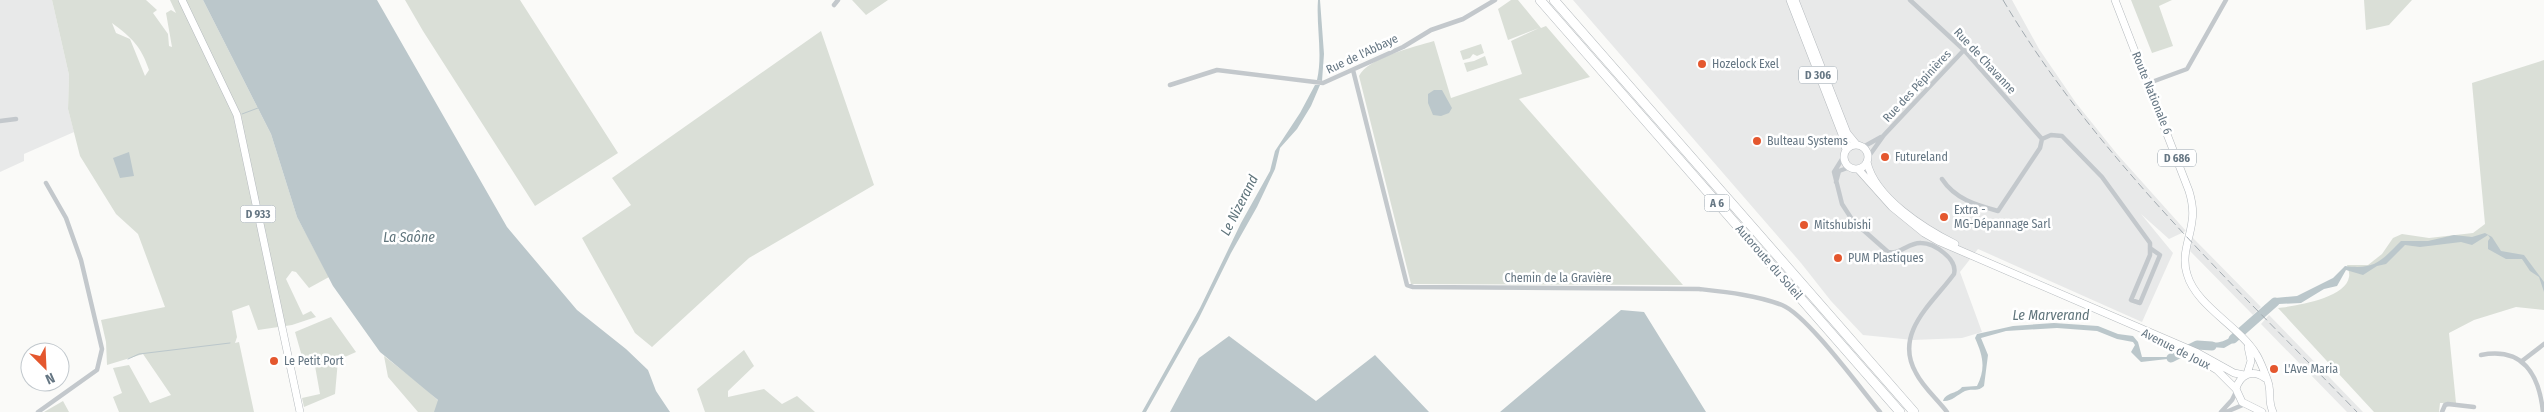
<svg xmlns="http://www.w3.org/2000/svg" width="2544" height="412" viewBox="0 0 2544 412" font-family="'Fira Sans Condensed',sans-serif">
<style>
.built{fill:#e8e9e9}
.green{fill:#dadfd7;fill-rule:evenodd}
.water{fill:#bbc7cb}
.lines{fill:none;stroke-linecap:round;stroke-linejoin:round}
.stream{stroke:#bbc7cb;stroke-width:1}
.river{stroke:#bbc7cb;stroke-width:9}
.primary-casing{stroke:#b5babe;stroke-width:8}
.motorway-casing{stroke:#b4b9bd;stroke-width:10}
.minor{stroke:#c3c8cc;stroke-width:4.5}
.primary{stroke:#fff;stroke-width:7}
.motorway{stroke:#fff;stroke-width:9}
.rail{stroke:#a2aab0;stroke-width:1;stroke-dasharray:8 4;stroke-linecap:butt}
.poi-dot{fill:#e4572e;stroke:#fff;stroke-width:2}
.labels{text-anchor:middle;stroke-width:5;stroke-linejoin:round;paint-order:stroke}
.shield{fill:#fff;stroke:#939fa8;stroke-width:1}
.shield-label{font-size:11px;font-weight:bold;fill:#657683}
.street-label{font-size:12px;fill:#657683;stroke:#fff}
.poi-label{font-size:12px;fill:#657683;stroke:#fff;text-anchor:start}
.water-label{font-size:14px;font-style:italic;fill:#60757c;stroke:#fff}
</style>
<rect width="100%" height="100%" fill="#fafaf8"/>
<!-- built -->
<path class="built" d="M0 0H52L69 75 68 109 74 132 24 154V161L0 172Z
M1573 0H2012L2039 49 2076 103 2117 154 2186 231 2169 239 2141 214 2173 253 2142 322 1978 249 1960 272 1982 332 1962 338 1913 340 1863 335 1831 301 1801 263Z
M2193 238 2261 307 2253 315 2190 251Z
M2269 315 2363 412H2347L2261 324Z"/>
<!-- green -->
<path class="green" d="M52 0H146L157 10 153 13 168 34 169 46 172 47 166 13 171 10 176 13 170 0H203L271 134 297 217 329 277 309 288 296 272 292 271 286 279 303 315 311 311 316 317 292 325 258 330 249 305 232 311 237 337 235 343 239 342 254 412H119L113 397 122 393 113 368 129 365 150 403 171 395 143 354 107 365 106 342 101 320 165 307 138 234 116 214 80 156 68 109 69 75ZM112 23C132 38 141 46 149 70L145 76 130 39 116 33Z
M405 0H520L618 153 535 206 423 31Z
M852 0H888L866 15Z
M1511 0H1518L1541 28 1546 26 1590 77 1519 99 1683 285 1411 284 1359 76C1368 58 1413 47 1434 41L1451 98 1522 74 1511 41 1539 28 1508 40 1498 9Z
M2131 0H2172L2159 6 2173 46 2152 53Z
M2364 0H2412L2389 25 2366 30Z
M821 31 874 185 749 258 652 347 635 333 582 238 631 205 612 178Z
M1481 44 1484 53 1477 56 1473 54 1470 58 1463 60 1460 51Z
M1485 56 1488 65 1467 72 1464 63 1474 61Z
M2544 60V310L2516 307 2474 320 2449 333 2456 403H2440L2439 412H2374L2278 308C2296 306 2346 298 2349 277 2350 274 2348 268 2347 265H2368L2382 254 2393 238 2402 234 2429 238 2473 233 2485 224 2472 83Z
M331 317 356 352 338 360 335 394 304 407 302 398 320 394 315 366 305 367 295 332Z
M744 350 754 366 728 391V397L764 389 782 404 797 396 815 412H705L697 389Z
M384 356 425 388 450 412H418L388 377Z
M63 401 69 412H44Z"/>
<!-- water -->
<path class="water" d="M203 0H377L507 227 577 310 626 349 648 370 656 391 670 412H434L438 400 380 352 333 286 297 217 271 134Z
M1318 0H1320L1324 54 1322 81 1317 80C1323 54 1316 26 1318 0Z
M1315 85H1320L1311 106 1297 129 1280 148 1275 169 1257 207 1231 253 1198 320 1146 412H1142L1200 308 1241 223 1270 171 1275 151 1300 113Z
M1434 90H1442L1452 108 1449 113 1441 116 1433 115 1428 103V94Z
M129 152 134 176 120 178 113 158Z
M2485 233 2492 237 2501 251 2524 255 2544 282V292L2539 277 2530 271 2522 259H2506L2488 249V241L2490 238 2488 235 2472 245 2461 242 2420 247 2405 245 2386 264 2377 266 2363 275 2346 270 2337 286 2324 289 2301 303 2279 304 2268 310 2264 306 2275 298 2297 296 2333 278 2345 266C2375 270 2381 261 2401 241H2428L2454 235 2472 237Z
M1621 310 1644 312 1706 412H1500Z
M2054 323 2098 326 2118 334 2133 336 2138 342 2142 357H2172L2177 352 2185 357 2141 362 2131 352 2135 345 2133 342 2117 339 2097 331 2057 328 2006 331 1981 338 1988 355 1984 386C1978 392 1973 388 1965 391 1957 395 1951 402 1943 401 1946 392 1957 394 1962 387L1977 386C1986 368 1983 356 1975 338L1977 334 2013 326Z
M2234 335 2238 340 2224 348 2200 346V344C2215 339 2215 348 2234 335Z
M1229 336 1316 401 1375 355 1429 412H1170L1199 358Z"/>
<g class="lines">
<!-- stream -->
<path class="stream" d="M242 114 258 108
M128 359 139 354 230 343"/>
<!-- river -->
<path class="river" d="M2233 339 2275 302
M2171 358 2197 345 2212 346"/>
<!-- primary casing -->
<g class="primary-casing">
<path id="primary" d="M182 0 237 115 300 412
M1790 0 1843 137 1846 150
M1795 0 1847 133 1856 144
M2115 0 2189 191C2192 201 2194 210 2192 221 2190 239 2181 255 2187 274 2196 306 2239 326 2256 354 2259 358 2269 382 2269 386 2271 395 2268 402 2273 412
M1844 157a12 12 0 1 1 24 0a12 12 0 1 1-24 0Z
M1867 162C1875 198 1925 229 1955 244
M1858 169 1892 207 1924 233 1938 241 2198 353 2234 373 2244 375
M2194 356 2217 370 2236 389
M2247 374 2251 361 2248 347
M2262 412 2242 402 2236 389C2240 374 2253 369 2265 378"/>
</g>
<!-- motorway casing -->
<g class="motorway-casing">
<path id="motorway" d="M1540 0 1900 412
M1554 0 1914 412"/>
</g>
<!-- minor -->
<path class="minor" d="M1910 0 1964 50 2042 139
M834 5 838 0
M1353 70 1407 285 1413 287 1699 289C1726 292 1756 295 1782 305 1807 315 1860 388 1880 412
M2149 83 2187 69 2226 0
M1170 85 1217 70 1323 83 1403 47 1431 30 1463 19 1495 0
M0 121 16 119
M2042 139 2051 135 2062 136 2102 177 2150 243V255L2131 300 2140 303 2160 255 2150 248
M1863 147 1881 137
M1844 156 1834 172 1842 204 1853 221 1888 252C1900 255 1909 242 1921 243 1934 243 1958 259 1954 274 1933 303 1893 333 1916 373 1923 387 1937 399 1947 412
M1869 156 1884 135 1964 50
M1942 179C1955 199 1976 205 1998 211L2040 148 2042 139
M1836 182 1839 171 1850 167
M2481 355C2523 347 2539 374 2543 412
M2522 361 2544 344
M38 412 97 370 102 349 81 260 66 218 46 183
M2221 412 2232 400 2236 392
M2226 412 2245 404
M2442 412 2445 405 2448 404 2474 407"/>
<!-- primary -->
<use href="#primary" class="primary"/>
<!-- motorway -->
<use href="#motorway" class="motorway"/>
<!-- rail -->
<path class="rail" d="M2003 0C2096 157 2231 282 2357 412"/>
</g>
<!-- markers -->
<g class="poi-dot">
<circle cx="1702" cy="64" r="5"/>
<circle cx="1757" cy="141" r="5"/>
<circle cx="1885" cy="157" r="5"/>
<circle cx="1944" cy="217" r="5"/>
<circle cx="1804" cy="225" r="5"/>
<circle cx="1838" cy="258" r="5"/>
<circle cx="274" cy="361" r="5"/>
<circle cx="2274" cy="369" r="5"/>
</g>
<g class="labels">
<!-- shield labels -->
<g class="shield">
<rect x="1799" y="66.5" width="38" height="17" rx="4"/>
<rect x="2158" y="149.5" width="38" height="17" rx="4"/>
<rect x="1704.5" y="194.5" width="25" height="17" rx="4"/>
<rect x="240.5" y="205.5" width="35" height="17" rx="4"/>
</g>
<g class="shield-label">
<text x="1818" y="79">D 306</text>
<text x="2177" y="162">D 686</text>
<text x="1717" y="207">A 6</text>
<text x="258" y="218">D 933</text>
</g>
<!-- street labels -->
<g class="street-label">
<text transform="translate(1362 54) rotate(-25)" y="4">Rue de l'Abbaye</text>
<text transform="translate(1985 61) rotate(47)" y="4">Rue de Chavanne</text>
<text transform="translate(1917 86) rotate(-47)" y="4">Rue des Pépinières</text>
<text transform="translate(2152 93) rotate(68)" y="4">Route Nationale 6</text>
<text transform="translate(1769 262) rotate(49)" y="4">Autoroute du Soleil</text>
<text x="1558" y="282">Chemin de la Gravière</text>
<text transform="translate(2176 349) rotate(27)" y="4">Avenue de Joux</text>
</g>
<!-- poi labels -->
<g class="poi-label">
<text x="1712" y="68">Hozelock Exel</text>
<text x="1767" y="145">Bulteau Systems</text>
<text x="1895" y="161">Futureland</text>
<text x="1954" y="214">Extra -<tspan x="1954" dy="14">MG-Dépannage Sarl</tspan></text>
<text x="1814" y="229">Mitshubishi</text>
<text x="1848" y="262">PUM Plastiques</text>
<text x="284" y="365">Le Petit Port</text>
<text x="2284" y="373">L'Ave Maria</text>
</g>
<!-- water labels -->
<g class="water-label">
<text transform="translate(1239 205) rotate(-63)" y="5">Le Nizerand</text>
<text x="409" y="242">La Saône</text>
<text x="2051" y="320">Le Marverand</text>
</g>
</g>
<!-- north arrow -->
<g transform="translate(45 367) rotate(156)"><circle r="24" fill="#ffffff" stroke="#c1c8cd"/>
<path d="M0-4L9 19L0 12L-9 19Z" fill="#e4572e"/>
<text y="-8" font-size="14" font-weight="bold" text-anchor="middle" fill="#657683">N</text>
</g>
</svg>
